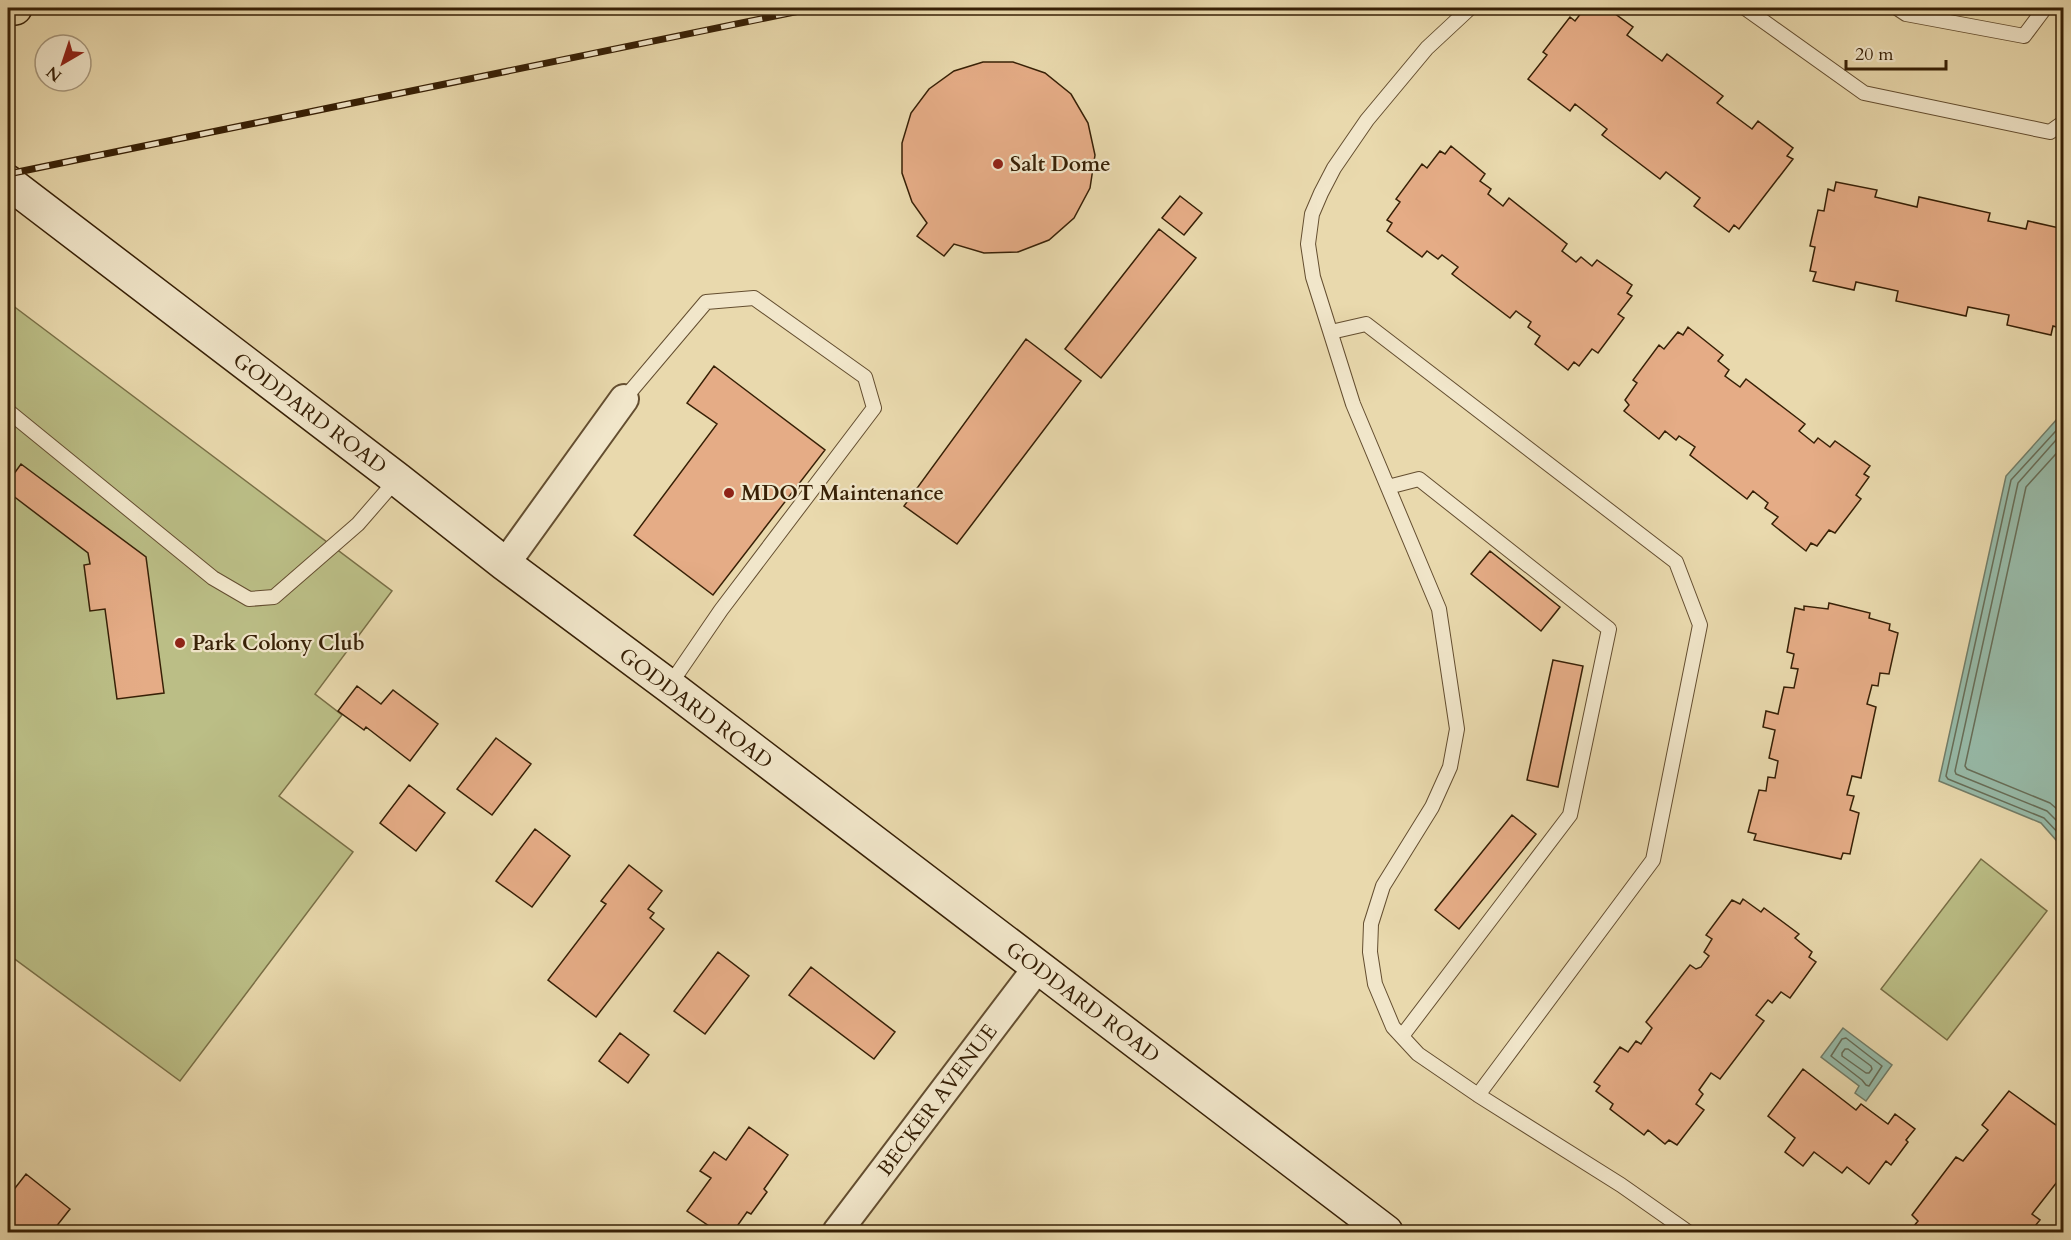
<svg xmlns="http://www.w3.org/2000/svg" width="2071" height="1240" viewBox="0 0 2071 1240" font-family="Cardo,serif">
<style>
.green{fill:#bbbe86;stroke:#796f46;stroke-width:1.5}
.water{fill:#97baa8;stroke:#717c67;stroke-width:1.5}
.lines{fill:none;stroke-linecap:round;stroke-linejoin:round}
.shore{stroke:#676d57;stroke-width:1.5}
.building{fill:#e5ac86;stroke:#372006;stroke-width:1.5}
.lane-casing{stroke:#644e30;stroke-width:16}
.street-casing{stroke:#644e30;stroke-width:32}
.secondary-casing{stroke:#372006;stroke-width:36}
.highway-casing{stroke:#372006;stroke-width:36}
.lane{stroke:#f1e6ca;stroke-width:14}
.street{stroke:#f1e6ca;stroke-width:28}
.secondary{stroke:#f1e6ca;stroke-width:33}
.highway{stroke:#e9d9ad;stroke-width:33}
.rail-casing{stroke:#372006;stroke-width:7}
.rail{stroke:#f1e6ca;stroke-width:4.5;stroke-dasharray:14;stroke-linecap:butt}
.poi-dot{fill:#8f2418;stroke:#f1e6ca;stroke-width:2}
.labels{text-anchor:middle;stroke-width:4.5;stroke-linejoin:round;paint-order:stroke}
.poi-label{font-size:21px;font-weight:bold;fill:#372006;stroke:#f1e6ca;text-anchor:start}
.street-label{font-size:21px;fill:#372006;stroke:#f1e6ca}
</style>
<rect width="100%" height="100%" fill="#e9d9ad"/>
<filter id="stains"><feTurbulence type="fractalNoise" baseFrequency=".00333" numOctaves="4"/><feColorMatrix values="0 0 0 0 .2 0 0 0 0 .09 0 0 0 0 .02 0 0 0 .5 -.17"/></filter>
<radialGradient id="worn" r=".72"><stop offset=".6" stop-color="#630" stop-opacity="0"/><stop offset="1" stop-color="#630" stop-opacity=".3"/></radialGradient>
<!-- green -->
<path class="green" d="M8 302 392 591 315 694 342 715 279 796 353 852 180 1081 8 954Z
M1981 859 2047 911 1947 1040 1881 989Z"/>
<!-- water -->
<path class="water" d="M2063 416H2064L2063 848 2041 823 1939 781 2006 476 2058 418Z
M1843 1028 1892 1065 1866 1101 1855 1093 1859 1086 1821 1057Z"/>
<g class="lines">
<!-- shore -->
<path class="shore" d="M2064 422 2011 480 1946 776 1948 779 2044 818 2064 839
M2064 431 2018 483 1955 771 1956 774 2047 811 2064 828
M2064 445 2026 487 1965 766 1967 769 2050 803 2064 815
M1846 1038 1882 1066 1869 1086 1866 1085 1862 1080 1831 1056 1842 1039Z
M1845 1049H1848L1871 1066 1872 1069 1869 1073H1866L1842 1056V1053Z"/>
</g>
<!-- building -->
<path class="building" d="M1585 8H1607L1633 27 1627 35 1662 61 1667 54 1723 96 1717 103 1752 129 1758 121 1793 148 1787 156 1793 159 1739 229 1734 225 1729 232 1694 206 1700 198 1666 172 1660 179 1602 135 1607 129 1575 104 1570 111 1528 79 1547 55 1543 52 1570 17 1575 21Z
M983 62H1013L1045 73 1071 94 1088 123 1095 155 1090 188 1074 218 1049 240 1018 252 984 253 954 244 944 256 917 236 927 223 912 202 902 173V143L911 113 929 89 954 71Z
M1451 146 1485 174 1480 181 1491 189 1488 194 1503 206 1509 198 1567 244 1562 251 1576 262 1581 257 1592 266 1597 260 1632 285 1627 293 1632 296 1618 314 1624 318 1598 353 1592 349 1579 366 1574 362 1568 370 1535 344 1540 336 1528 327 1531 322 1516 311 1510 318 1452 274 1458 267 1442 255 1438 259 1427 251 1422 257 1387 231 1392 223 1387 220 1400 202 1396 199 1422 164 1427 168 1440 151 1445 154Z
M1836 182 1877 190 1875 197 1917 207 1919 197 1990 213 1988 221 2026 229 2028 221 2064 229V311L2060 328 2053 326 2051 335 2007 325 2009 315 1968 307 1966 316 1896 301 1898 291 1856 282 1854 290 1813 281 1816 272 1810 271 1815 247 1810 246 1818 210 1824 211 1828 189 1834 191Z
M1180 196 1202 213 1184 235 1162 218Z
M1159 229 1196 258 1101 378 1065 349Z
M1688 327 1723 355 1718 361 1729 370 1725 376 1740 387 1746 379 1805 424 1799 431 1814 443 1818 438 1830 447 1835 441 1870 466 1864 474 1869 477 1856 495 1861 499 1835 533 1829 530 1817 546 1811 543 1806 551 1772 524 1778 517 1765 508 1768 503 1753 491 1747 499 1690 455 1695 447 1679 436 1676 440 1665 431 1659 439 1624 411 1629 405 1625 400 1637 383 1633 380 1659 345 1664 349 1678 332 1683 335Z
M1026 339 1081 381 957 544 904 506Z
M714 366 825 450 713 595 634 535 717 424 687 403Z
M21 464 146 557 164 693 117 699 105 609 90 611 84 565 90 564 88 553 8 492V482Z
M1490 551 1560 607 1541 631 1471 574Z
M1829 603 1870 613 1869 618 1890 624 1889 630 1898 633 1889 674 1880 673 1878 686 1872 685 1867 704 1876 707 1861 778 1852 776 1847 795 1854 796 1850 810 1859 813 1850 854 1843 853 1841 859 1754 840 1756 834 1748 832 1759 790 1766 791 1768 777 1775 778 1778 761 1769 758 1775 730 1763 727 1766 711 1778 714 1784 687 1794 688 1798 669 1791 668 1794 654 1787 652 1795 608 1804 610V606L1828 609Z
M1553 660 1583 666 1558 787 1527 780Z
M357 686 381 704 393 690 438 724 410 761 366 727 364 730 338 711Z
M496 738 531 764 492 815 457 789Z
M409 785 445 813 416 851 380 823Z
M1512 815 1536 834 1459 929 1435 910Z
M535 829 570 856 532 907 496 881Z
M629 865 662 891 648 909 654 913 650 918 664 929 596 1017 548 980 606 904 601 901Z
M1743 899 1761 912 1764 908 1799 934 1795 938 1812 952 1809 957 1816 962 1790 998 1781 992 1772 1003 1768 1000 1756 1015 1764 1021 1720 1079 1711 1073 1699 1090 1703 1094 1696 1104 1704 1110 1677 1145 1669 1140 1665 1144 1648 1130 1644 1135 1610 1109 1613 1104 1596 1091 1600 1086 1594 1082 1620 1047 1628 1052 1636 1041 1641 1044 1652 1028 1646 1022 1690 965 1696 969 1701 967 1709 956 1704 952 1712 939 1706 935 1732 900 1740 904Z
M718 952 749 976 705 1034 674 1011Z
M811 967 895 1032 874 1059 789 995Z
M620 1033 649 1055 628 1083 599 1061Z
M1803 1069 1856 1110 1861 1104 1888 1124 1895 1114 1915 1129 1906 1140 1908 1142 1891 1165 1886 1161 1869 1184 1847 1167 1842 1173 1814 1152 1803 1166 1785 1152 1795 1138 1768 1116Z
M2009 1091 2064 1131V1187L2057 1182 2032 1214 2040 1220 2030 1232H1909L1918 1221 1912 1215 1956 1157 1963 1161 1988 1130 1982 1125Z
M749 1127 788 1155 764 1189 767 1192 751 1214 747 1212 733 1232H718L687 1211 711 1178 700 1171 714 1152 726 1160Z
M26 1174 70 1209 55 1228 61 1232H8V1197Z"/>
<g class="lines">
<!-- lane casing -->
<g class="lane-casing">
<path id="lane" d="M1470 8 1427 48 1367 120 1334 168 1321 193 1312 214 1308 244 1313 277 1353 404 1439 609 1457 729 1450 767 1432 807 1383 886 1371 924 1370 952 1375 984 1393 1027 1418 1054 1478 1095 1621 1185 1688 1232
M1745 8 1864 93 2050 132 2064 122
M1897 8 1906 14 2024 36 2045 8
M1331 332 1366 324 1676 562 1700 625 1653 860 1478 1095
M624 399 706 302 754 298 865 377 874 408 721 610 669 686
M8 411 213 578 249 599 274 597 358 524 397 479
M1388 487 1419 479 1609 629 1570 815 1402 1036"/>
</g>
<!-- street casing -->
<g class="street-casing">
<path id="street" d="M505 564 624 399
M837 1232 1038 967"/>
</g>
<!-- secondary casing -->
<g class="secondary-casing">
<path id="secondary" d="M8 182 397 479 505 564 669 686 1386 1232"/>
</g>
<!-- highway casing -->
<g class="highway-casing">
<path id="highway" d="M8 9 15 8"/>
</g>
<!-- lane -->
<use href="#lane" class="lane"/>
<!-- street -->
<use href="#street" class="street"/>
<!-- secondary -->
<use href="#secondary" class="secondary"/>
<!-- highway -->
<use href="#highway" class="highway"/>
<!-- rail casing -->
<g class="rail-casing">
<path id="rail" d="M8 174 814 8"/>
</g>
<!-- rail -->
<use href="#rail" class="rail"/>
</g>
<!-- markers -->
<g class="poi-dot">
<circle cx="998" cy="164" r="6"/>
<circle cx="729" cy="493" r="6"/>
<circle cx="180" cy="643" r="6"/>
</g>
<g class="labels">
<!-- poi labels -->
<g class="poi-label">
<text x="1010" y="171">Salt Dome</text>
<text x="741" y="500">MDOT Maintenance</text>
<text x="192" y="650">Park Colony Club</text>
</g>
<!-- street labels -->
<g class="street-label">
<text transform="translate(310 413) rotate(37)" y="7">GODDARD ROAD</text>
<text transform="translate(696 708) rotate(37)" y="7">GODDARD ROAD</text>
<text transform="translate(1083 1002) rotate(37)" y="7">GODDARD ROAD</text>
<text transform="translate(937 1100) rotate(-53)" y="7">BECKER AVENUE</text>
</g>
</g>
<!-- margin -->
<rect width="2071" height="1240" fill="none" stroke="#e9d9ad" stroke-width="30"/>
<rect x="9" y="9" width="2053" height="1222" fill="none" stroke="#372006" stroke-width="3"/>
<rect x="15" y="15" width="2041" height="1210" fill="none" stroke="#372006" stroke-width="1.5"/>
<!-- north arrow -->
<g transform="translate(63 63) rotate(219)"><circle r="28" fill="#f1e6ca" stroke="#a7977c" stroke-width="1.5"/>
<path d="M0-4.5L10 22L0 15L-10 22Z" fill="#8f2418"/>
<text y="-9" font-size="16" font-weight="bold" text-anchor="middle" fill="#372006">N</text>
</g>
<!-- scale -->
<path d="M1846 60v9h100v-9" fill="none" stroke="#372006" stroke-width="3"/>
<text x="1855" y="60" font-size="18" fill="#372006" stroke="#f1e6ca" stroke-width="4.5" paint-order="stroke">20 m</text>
<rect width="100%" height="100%" filter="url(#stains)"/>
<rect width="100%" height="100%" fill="url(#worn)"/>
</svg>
